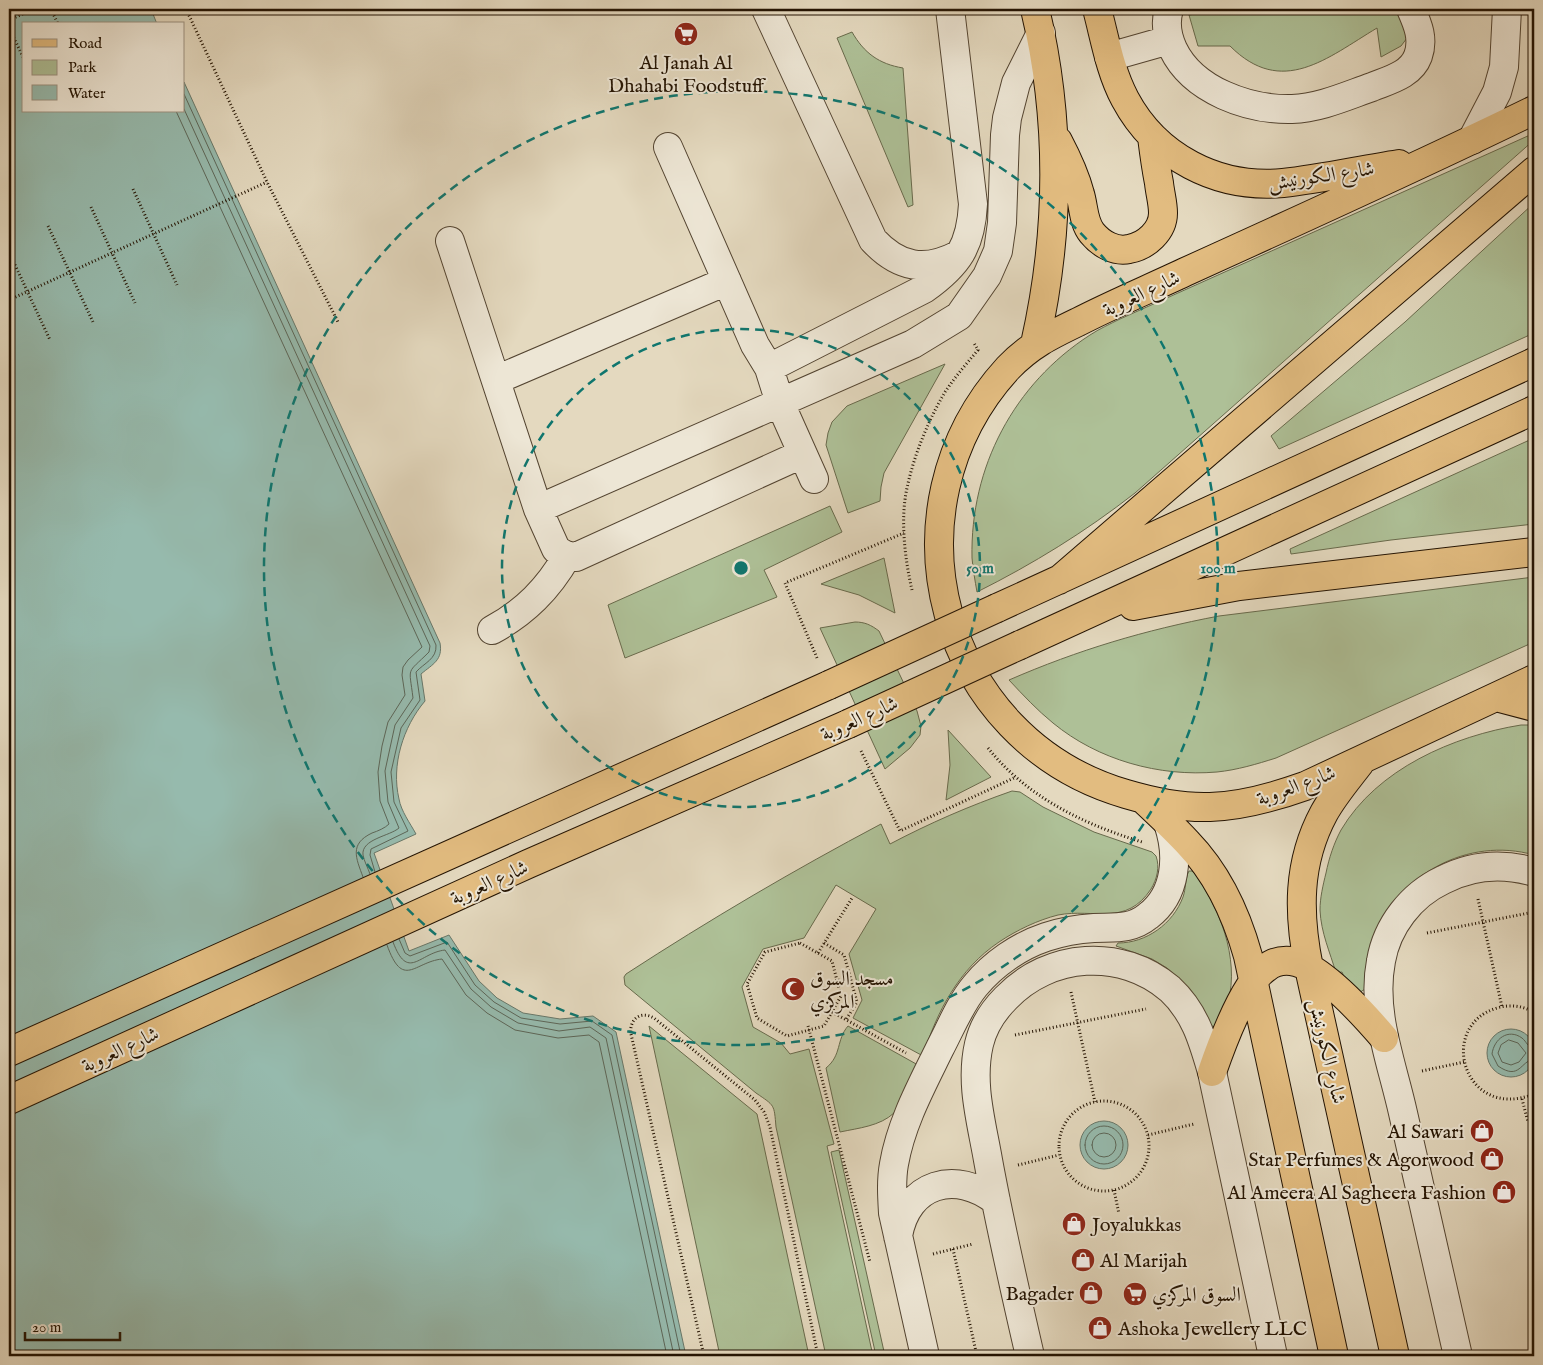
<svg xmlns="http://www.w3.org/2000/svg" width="1543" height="1365" viewBox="0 0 1543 1365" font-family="'IM FELL English',Amiri,serif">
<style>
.green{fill:#aec097;stroke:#686a4c}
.water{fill:#96baad;stroke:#687769}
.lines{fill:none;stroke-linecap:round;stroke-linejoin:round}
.shore{stroke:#5c6658;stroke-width:1}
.minor-casing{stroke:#534431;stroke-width:30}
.major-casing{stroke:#231302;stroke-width:30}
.path{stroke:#231302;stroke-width:3;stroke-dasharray:1 2.5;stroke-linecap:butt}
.minor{stroke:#ede6d5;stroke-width:28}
.major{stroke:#e2bc80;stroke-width:28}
.major-bridge-casing{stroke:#231302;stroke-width:30;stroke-linecap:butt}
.major-bridge{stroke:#e2bc80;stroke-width:28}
.ring{fill:none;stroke:#0f766e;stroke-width:2.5;stroke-dasharray:9 6}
.labels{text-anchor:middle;stroke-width:4;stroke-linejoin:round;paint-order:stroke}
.poi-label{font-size:20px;fill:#231302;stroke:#ede6d5;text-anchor:start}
.street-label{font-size:20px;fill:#231302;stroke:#ede6d5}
.centre{fill:#0f766e;stroke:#ede6d5;stroke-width:2.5}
.ring-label{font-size:15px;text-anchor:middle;font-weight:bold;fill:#0f766e;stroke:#ede6d5;stroke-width:4;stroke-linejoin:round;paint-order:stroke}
</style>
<rect width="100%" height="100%" fill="#e4d9bf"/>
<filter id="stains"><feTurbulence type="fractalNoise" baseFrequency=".004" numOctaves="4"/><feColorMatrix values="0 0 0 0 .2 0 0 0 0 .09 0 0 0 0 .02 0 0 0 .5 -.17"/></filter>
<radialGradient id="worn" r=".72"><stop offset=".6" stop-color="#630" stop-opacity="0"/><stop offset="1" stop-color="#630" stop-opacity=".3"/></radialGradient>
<!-- green -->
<path class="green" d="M1226 9H1398L1407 38 1401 46 1381 57 1377 28C1327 58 1282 98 1230 46H1198L1189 15Z
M852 32C864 53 879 64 903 68L913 205 908 207 837 38Z
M1530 135 1534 140 1135 493C1085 532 1033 564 977 592 975 581 973 569 972 558 970 467 1014 384 1090 335 1099 329 1110 324 1120 319Z
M1534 203V333L1279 449 1271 436 1405 322Z
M945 364 884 473 881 487 880 501 848 513 826 445 828 433 832 422 847 406Z
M1534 438V524L1391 540 1291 554 1290 549Z
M830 506 842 532 764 570 777 597 625 658 608 605Z
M884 558 895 613 859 595 821 584Z
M1534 577V642L1276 758C1257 764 1237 770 1217 772 1159 777 1098 760 1053 723 1037 710 1023 695 1009 680 1078 650 1145 630 1219 616Z
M855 622C865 622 871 625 879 631L917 711 921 726 920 735 910 748 885 769 820 628Z
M1521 725H1534V855C1468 836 1397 875 1373 939 1367 955 1366 972 1365 989L1359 993 1345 979 1342 972 1336 973C1330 952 1321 933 1320 910 1320 898 1323 885 1326 873 1329 858 1334 843 1341 830 1377 769 1453 736 1521 725Z
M948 730 991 777 946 800 950 765Z
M1012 791 1020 792 1043 807 1094 832 1152 852 1156 856C1160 867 1157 879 1151 889 1126 927 1094 908 1058 915 1038 920 1017 930 999 942 959 969 937 1011 923 1056L853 1018 862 1000 849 954 876 909 836 885 804 938 763 949 742 987 753 1027 781 1043 790 1054 809 1049 834 1144 827 1146 873 1356H826L776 1127C774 1104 775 1106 756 1093L625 985 624 977 626 974C709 920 794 870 881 824L890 844C930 823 969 806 1012 791Z
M1189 871H1193C1219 907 1240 957 1228 1003 1225 1011 1219 1020 1215 1027L1212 1026 1192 993 1180 980 1167 968 1152 959 1116 946 1118 943C1146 943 1173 924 1183 897 1186 889 1185 878 1189 871Z
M649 1026 757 1114 809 1356H720Z
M848 1026 918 1065 894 1113C880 1126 859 1128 840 1132L826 1068C842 1055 836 1040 848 1026Z
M839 1150 885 1356H876L831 1152Z"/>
<!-- water -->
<path class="water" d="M9 9H151L157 24H24V111H184V82L440 643C443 660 433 664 421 674L425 701C403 727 391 765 399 799 401 811 410 823 416 834L374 853 409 951 449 935 479 981 497 998 523 1013 560 1019 593 1016 616 1032 686 1356H9Z
M1487 1053a24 24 0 1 1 48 0a24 24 0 1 1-48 0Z
M1080 1145a24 24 0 1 1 48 0a24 24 0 1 1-48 0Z"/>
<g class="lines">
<!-- shore -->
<path class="shore" d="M184 94 436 645C437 659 424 663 416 672L420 700 401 728 391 772 394 802 408 831 371 849 370 855 375 872
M184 109 430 646 429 652C406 675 409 665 413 698L395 725 385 771 388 802 399 828C390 836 361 839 363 855 364 861 368 868 370 874
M176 111 422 647 408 660 403 667 402 675 405 695 388 722 382 746 378 772 380 801 389 824C385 828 378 831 372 833 349 844 356 858 363 877
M399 939 405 953 410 956 447 942 475 985 494 1002 521 1018 560 1024 592 1021 612 1035 681 1356
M393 942C408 982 419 953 445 950L471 989 491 1007 518 1023 559 1031 590 1027 606 1038 674 1356
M387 945C403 990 414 962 442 959L466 995 487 1013 515 1030 558 1038 589 1035 599 1042 667 1356
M1509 1040 1518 1043 1526 1053 1519 1062 1511 1065 1502 1062 1498 1053 1501 1045Z
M1534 1048C1527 1047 1527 1042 1522 1038 1508 1028 1494 1039 1492 1054L1498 1066C1520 1081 1520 1061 1534 1059
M1085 1145a19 19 0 1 1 38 0a19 19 0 1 1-38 0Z
M1092 1145a12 12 0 1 1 24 0a12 12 0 1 1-24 0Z"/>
<!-- minor casing -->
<g class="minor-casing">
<path id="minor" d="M766 9 873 240C899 268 925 272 958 255
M1169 9C1165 22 1167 36 1173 49 1193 91 1249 110 1292 109 1320 108 1346 96 1372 87 1389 80 1411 75 1418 56 1424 39 1418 25 1411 9
M1109 57 1169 40
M1472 140 1497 92 1504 67 1507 9
M668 147 755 345 769 368 780 403 814 479
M450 241 538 509 556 549C563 555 568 556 576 557L802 454
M769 368 924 289C958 265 971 246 973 204L950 9
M496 380 727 281
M538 509 913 344 959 316 987 276 998 251 1002 223 1005 135 1007 118 1016 83 1041 33
M492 630C525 612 548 589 567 556
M898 1236C907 1183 956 1169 996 1201
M925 1356 893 1213C892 1196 891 1180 894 1164 901 1123 922 1085 940 1048 951 1027 960 1004 975 986 993 964 1019 946 1046 937 1061 932 1078 929 1094 928 1114 927 1131 930 1148 916 1177 894 1179 855 1168 823
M1030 1356C1015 1291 1000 1226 988 1160 981 1120 970 1083 979 1044 983 1027 994 1010 1006 998 1049 953 1121 947 1170 989 1195 1012 1203 1041 1212 1072L1273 1356
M1458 1356C1440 1275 1421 1194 1403 1113 1392 1063 1371 1012 1381 961 1387 926 1411 895 1443 880 1472 865 1503 863 1534 872"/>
</g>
<!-- major casing -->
<g class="major-casing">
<path id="major" d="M1097 9C1105 39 1110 71 1125 99 1156 157 1217 189 1283 183 1321 179 1360 170 1399 164
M1534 110C1419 166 1302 219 1185 272 1149 289 1113 304 1078 322 1051 335 1030 345 1008 368 878 510 940 740 1126 794 1153 802 1182 808 1210 807 1243 806 1274 797 1305 786L1534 679
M1058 141C1067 158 1075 175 1080 194 1084 207 1083 222 1092 233 1101 244 1115 252 1129 249 1146 246 1163 231 1163 213 1163 203 1160 193 1159 183 1156 168 1154 153 1152 137
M1035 344C1060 233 1061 119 1035 9
M1059 580 1534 171
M1133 606 1239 586 1534 552
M997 608 1534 362
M1020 645 1534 410
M1496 697 1534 707
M1360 763C1347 780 1334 795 1324 813 1297 863 1298 914 1309 968L1395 1356
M1143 799C1158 813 1173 827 1187 842 1218 874 1236 913 1248 956L1334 1356
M9 1052 829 685
M1212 1072C1221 1046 1244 983 1266 968 1273 962 1282 960 1291 961 1319 964 1366 1017 1384 1038
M9 1100 528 864 848 724"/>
</g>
<!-- path -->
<path class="path" d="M51 9 58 24
M186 9 267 182 338 322
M9 20 34 9
M9 28 24 59
M133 189 177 285
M91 207 135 303
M48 226 93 322
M9 252 50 340
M9 300 267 182
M912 590C905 560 900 519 907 488 914 455 928 421 945 392 955 377 967 363 978 350L974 343
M817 658 785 583 904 533
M988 748C1027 797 1083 824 1142 842
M861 751 900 831 1016 777
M1478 899 1502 1007
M1427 933 1534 912
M800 943 832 961 841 996 824 1026 787 1036 757 1018 747 984 765 952Z
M824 943 844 955 857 1002 846 1020
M818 953 852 898
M832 982 850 977
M1071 992 1095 1102
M832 1012 906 1053
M1534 1012C1523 1006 1510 1004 1497 1008 1436 1026 1464 1122 1534 1094
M808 1026 870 1262
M1015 1035 1146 1009
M1422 1071 1464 1062
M1522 1099 1528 1122
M1059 1146a45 45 0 1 1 90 0a45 45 0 1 1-90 0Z
M1148 1135 1194 1124
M1018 1165 1059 1155
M1114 1190 1119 1214
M953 1249 977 1356
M933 1254 973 1244
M704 1356 631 1034C629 1020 640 1010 654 1018L755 1100 764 1112 770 1127 818 1356"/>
<!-- minor -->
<use href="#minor" class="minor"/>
<!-- major -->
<use href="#major" class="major"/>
<!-- major-bridge casing -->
<g class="major-bridge-casing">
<path id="major-bridge" d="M829 685 997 608
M848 724 1020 645"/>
</g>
<!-- major-bridge -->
<use href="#major-bridge" class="major-bridge"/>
</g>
<!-- distance rings -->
<g class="ring">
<circle cx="741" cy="568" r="239"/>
<circle cx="741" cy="568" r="477"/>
</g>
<!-- icons -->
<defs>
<g id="supermarket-disc" transform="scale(1.25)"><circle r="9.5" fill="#8f2418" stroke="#ede6d5"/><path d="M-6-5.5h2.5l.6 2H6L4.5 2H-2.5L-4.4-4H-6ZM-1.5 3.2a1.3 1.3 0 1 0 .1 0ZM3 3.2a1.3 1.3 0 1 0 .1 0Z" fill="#fff"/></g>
<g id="mosque-disc" transform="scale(1.25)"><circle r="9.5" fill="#8f2418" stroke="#ede6d5"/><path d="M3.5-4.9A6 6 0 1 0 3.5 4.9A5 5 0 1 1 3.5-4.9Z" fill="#fff"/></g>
<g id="shop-disc" transform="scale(1.25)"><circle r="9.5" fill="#8f2418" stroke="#ede6d5"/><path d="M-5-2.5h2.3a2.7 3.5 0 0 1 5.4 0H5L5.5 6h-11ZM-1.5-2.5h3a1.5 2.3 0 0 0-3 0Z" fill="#fff"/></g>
</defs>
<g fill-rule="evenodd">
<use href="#supermarket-disc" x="686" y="34"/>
<use href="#mosque-disc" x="793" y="989"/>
<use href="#shop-disc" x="1482" y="1131"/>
<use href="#shop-disc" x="1492" y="1159"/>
<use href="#shop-disc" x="1504" y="1192"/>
<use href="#shop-disc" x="1074" y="1224"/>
<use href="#shop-disc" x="1083" y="1260"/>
<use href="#shop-disc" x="1091" y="1293"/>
<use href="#supermarket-disc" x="1135" y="1294"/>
<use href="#shop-disc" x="1100" y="1328"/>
</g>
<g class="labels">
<!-- poi labels -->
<g class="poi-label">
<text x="686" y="69" text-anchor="middle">Al Janah Al<tspan x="686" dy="23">Dhahabi Foodstuff</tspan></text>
<text x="810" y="985">مسجد السوق<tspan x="810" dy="23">المركزي</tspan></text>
<text x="1464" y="1138" text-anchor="end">Al Sawari</text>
<text x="1474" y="1166" text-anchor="end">Star Perfumes &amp; Agorwood</text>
<text x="1486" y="1199" text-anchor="end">Al Ameera Al Sagheera Fashion</text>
<text x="1092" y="1231">Joyalukkas</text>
<text x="1100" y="1267">Al Marijah</text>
<text x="1074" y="1300" text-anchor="end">Bagader</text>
<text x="1152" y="1301">السوق المركزي</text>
<text x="1118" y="1335">Ashoka Jewellery LLC</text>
</g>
<!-- street labels -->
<g class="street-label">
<text transform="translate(1321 175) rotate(-8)" y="7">شارع الكورنيش</text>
<text transform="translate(1141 293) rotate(-25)" y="7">شارع العروبة</text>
<text transform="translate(859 718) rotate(-24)" y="7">شارع العروبة</text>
<text transform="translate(1296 785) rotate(-20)" y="7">شارع العروبة</text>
<text transform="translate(489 882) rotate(-24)" y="7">شارع العروبة</text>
<text transform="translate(120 1049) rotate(-25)" y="7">شارع العروبة</text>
<text transform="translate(1328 1051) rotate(77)" y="7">شارع الكورنيش</text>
</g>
</g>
<circle cx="741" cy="568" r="8" class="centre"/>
<g class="ring-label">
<text x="980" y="573">50 m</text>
<text x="1218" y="573">100 m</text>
</g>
<!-- margin -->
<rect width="1543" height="1365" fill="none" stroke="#e4d9bf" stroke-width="30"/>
<rect x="10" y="10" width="1523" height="1345" fill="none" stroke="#231302" stroke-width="2.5"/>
<rect x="15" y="15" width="1513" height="1335" fill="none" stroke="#231302"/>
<!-- legend -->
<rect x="22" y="22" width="162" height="90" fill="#ede6d5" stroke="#9c9281"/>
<rect x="32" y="39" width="25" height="8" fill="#e2bc80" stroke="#9c9281"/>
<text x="68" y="48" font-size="15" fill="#231302">Road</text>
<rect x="32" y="60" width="25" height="15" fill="#aec097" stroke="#9c9281"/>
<text x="68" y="72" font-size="15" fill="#231302">Park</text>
<rect x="32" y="85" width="25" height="15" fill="#96baad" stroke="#9c9281"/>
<text x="68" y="98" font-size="15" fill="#231302">Water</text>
<!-- scale -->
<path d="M25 1332v8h95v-8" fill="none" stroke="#231302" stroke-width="2.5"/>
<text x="32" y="1332" font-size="15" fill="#231302" stroke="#ede6d5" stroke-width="4" paint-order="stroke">20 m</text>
<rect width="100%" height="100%" filter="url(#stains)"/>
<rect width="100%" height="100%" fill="url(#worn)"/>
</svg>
